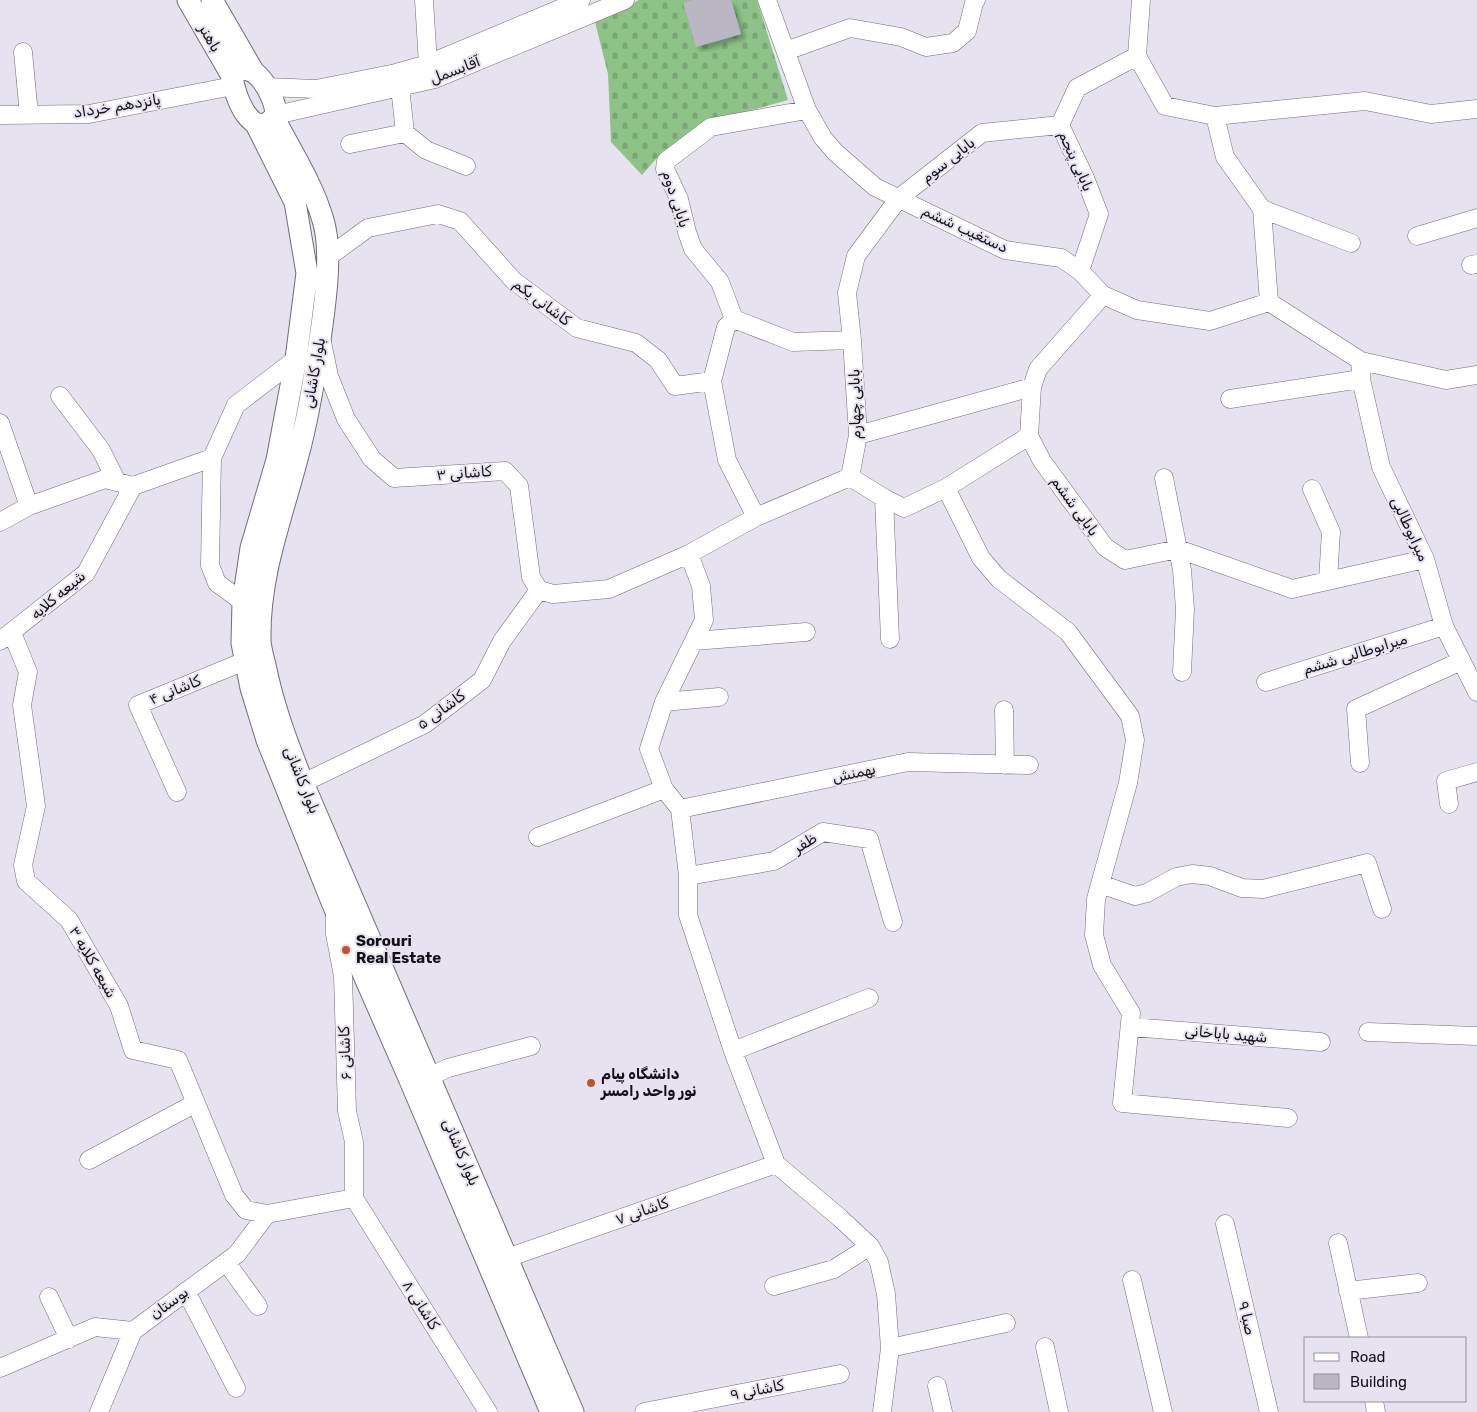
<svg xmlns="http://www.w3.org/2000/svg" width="1477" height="1412" viewBox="0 0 1477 1412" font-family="Rubik,'Noto Sans Arabic',sans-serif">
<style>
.cemetery{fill:url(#cemetery-stones)}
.building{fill:#bab6c4;filter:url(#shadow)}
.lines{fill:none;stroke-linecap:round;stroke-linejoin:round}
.minor-casing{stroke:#706d7a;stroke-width:19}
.major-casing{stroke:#706d7a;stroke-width:23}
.minor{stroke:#fff;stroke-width:18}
.major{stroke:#fff;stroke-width:21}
.poi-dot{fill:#bc5626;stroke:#e6e2f0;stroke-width:2}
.labels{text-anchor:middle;stroke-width:4;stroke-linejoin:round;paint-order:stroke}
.street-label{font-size:15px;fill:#141217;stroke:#e6e2f0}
.poi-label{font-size:15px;font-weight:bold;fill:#141217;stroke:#e6e2f0;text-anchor:start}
</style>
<defs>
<pattern id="cemetery-stones" width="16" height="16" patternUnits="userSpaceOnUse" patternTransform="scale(1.25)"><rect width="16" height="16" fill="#8ec388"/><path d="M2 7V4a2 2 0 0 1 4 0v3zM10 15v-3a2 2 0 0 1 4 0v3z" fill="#7aa675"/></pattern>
<filter id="shadow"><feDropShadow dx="4.5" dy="4.5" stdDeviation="2.5" flood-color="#0004"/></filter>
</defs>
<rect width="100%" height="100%" fill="#e6e2f0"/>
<!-- cemetery -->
<path class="cemetery" d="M639 0H757L788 100 716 120 663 151 642 175 611 142 608 74 595 22Z"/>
<!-- building -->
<path class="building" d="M694 0H731L741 34 696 47 683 3Z"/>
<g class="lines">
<!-- minor casing -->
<g class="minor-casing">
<path id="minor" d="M424 0 428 64
M767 0 807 110 823 138 835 152 875 187 1005 250 1061 258 1080 271 1103 295 1137 310 1210 321 1269 302 1361 361 1446 380 1477 375
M1141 0 1137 56 1165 106 1215 116 1225 157 1262 209
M786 51 850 28 901 37 926 47 953 43 967 31 974 3 976 0
M23 52 29 115
M266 87 316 89 396 73 428 64 581 0
M400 87 405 133 426 150 466 166
M0 115 89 114 233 86
M276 115 435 79 625 0
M1215 116 1365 101 1431 114 1477 109
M350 144 405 133
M1262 209 1351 243
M1262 209 1269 302
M1417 236 1477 218
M328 257 368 228 438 214 460 221 514 281 577 328 636 343 658 360 675 386 712 381
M1471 265 1477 264
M1080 271 1099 214 1085 178 1060 125 1077 88 1137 56
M1103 295 1038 369 1032 387 1029 436 1042 461 1105 547 1125 560 1178 549 1292 589 1425 559
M734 319 720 282 693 249 687 232 679 199 665 169 666 161 711 127 807 110
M734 319 726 327 712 381 727 460 756 517
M734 319 793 342 852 340
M322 342 329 376 346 419 372 459 394 478 505 471 519 486 531 577 539 590 553 594 609 589 689 554 756 517 850 477 858 435 852 340 847 293 856 256 899 198 982 133 1060 125
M1361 361V379L1381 467 1425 559 1444 626 1477 692
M60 396 101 450 117 482
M1230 399 1361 379
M0 423 29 506 105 479 133 486
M858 435 1032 387
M850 477 884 498 904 508 946 488 1029 436
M1164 478 1182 570 1185 609 1182 672
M133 486 212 458
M946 488 981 558 999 579 1068 632 1130 716 1135 740 1128 783 1096 899 1094 935 1102 965 1131 1013 1122 1103 1288 1118
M1312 489 1331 532 1328 580
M884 498 890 639
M0 522 29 506
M689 554 701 586 704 620 664 702 649 749 664 789 680 809 688 876V915L733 1051 776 1164 840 1218 870 1246 879 1262 886 1294 890 1348 882 1412
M243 602 217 583 210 565 212 458 236 405 296 359
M12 633 28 672 22 705 36 806 23 865 26 881 69 920 119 1006 133 1050 178 1060 234 1195 246 1210 267 1214 354 1198
M0 641 86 573 133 486
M694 641 806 632
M1266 682 1444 626
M664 702 719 697
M1004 710 1005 765
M1360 763 1356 709 1461 661
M303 783 425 724 482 680 502 641 539 590
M177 792 138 705 245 661
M1449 804 1446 781 1477 772
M680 809 908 762 1029 765
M538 837 664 789
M688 876 774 861 823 832 869 839 893 922
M1100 884 1135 896 1147 893 1176 877 1192 874 1210 876 1242 888 1263 889 1367 863 1382 909
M335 915V934L343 976 347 1111 354 1142V1198
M1131 1027 1321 1042
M1368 1032 1477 1036
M733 1051 869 998
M429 1077 448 1068 531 1046
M89 1160 196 1103
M354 1198 488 1412
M1225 1224 1269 1412
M1338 1243 1359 1338
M507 1258 776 1164
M226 1262 258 1306
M1132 1280 1163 1412
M774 1286 834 1269 870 1246
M186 1291 236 1388
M1348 1291 1418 1283
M49 1297 69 1339
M1045 1347 1059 1412
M890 1348 1006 1323
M0 1368 95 1327 133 1331
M937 1386 943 1412
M1374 1401 1376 1412
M99 1412 133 1331 237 1254 267 1214
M644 1412 840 1374"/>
</g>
<!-- major casing -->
<g class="major-casing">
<path id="major" d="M188 0 232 76C234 96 253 145 276 115 276 97 253 53 232 76
M212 0 253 71
M274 118C291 151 313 185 323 220 332 249 326 296 322 325 316 370 309 416 297 459 281 520 259 575 260 639 260 648 263 657 265 665 273 706 288 745 303 783L573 1412
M256 124 295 202 307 273 296 359 277 460 251 548 243 602 242 643 251 688 267 740 334 907 409 1078 551 1412"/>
</g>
<!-- minor -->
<use href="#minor" class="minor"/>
<!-- major -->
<use href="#major" class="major"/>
</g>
<!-- markers -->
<g class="poi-dot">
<circle cx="346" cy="950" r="5"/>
<circle cx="591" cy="1083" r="5"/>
</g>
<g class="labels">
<!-- street labels -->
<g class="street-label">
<text transform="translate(210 38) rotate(60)" y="5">باهنر</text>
<text transform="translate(455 70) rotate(-21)" y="5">آقابسمل</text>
<text transform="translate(117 106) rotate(-9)" y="5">پانزدهم خرداد</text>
<text transform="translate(948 160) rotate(-38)" y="5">بابایی سوم</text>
<text transform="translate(1076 161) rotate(66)" y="5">بابایی پنجم</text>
<text transform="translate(676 199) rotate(72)" y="5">بابایی دوم</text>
<text transform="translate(965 229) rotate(25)" y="5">دستغیب ششم</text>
<text transform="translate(542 302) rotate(37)" y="5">کاشانی یکم</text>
<text transform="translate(314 373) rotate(-80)" y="5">بلوار کاشانی</text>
<text transform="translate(855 404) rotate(-91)" y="5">بابایی چهارم</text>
<text transform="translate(464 473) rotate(-4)" y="5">کاشانی ۳</text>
<text transform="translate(1075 506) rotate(54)" y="5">بابایی ششم</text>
<text transform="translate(1410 529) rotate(65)" y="5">میرابوطالبی</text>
<text transform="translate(58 595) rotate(-40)" y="5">شیعه کلایه</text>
<text transform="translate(1355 654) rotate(-17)" y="5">میرابوطالبی ششم</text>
<text transform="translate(175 690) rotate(-22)" y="5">کاشانی ۴</text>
<text transform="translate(441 710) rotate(-36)" y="5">کاشانی ۵</text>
<text transform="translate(854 773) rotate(-12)" y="5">بهمنش</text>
<text transform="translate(302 780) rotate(68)" y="5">بلوار کاشانی</text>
<text transform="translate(805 843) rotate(-31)" y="5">ظفر</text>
<text transform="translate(93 962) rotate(60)" y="5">شیعه کلایه ۳</text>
<text transform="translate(1226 1034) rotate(5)" y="5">شهید باباخانی</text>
<text transform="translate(345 1053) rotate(-92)" y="5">کاشانی ۶</text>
<text transform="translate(461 1152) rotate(67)" y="5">بلوار کاشانی</text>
<text transform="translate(642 1211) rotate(-19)" y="5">کاشانی ۷</text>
<text transform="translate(169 1303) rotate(-36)" y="5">بوستان</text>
<text transform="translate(421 1305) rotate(58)" y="5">کاشانی ۸</text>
<text transform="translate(1247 1318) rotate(77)" y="5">صبا ۹</text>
<text transform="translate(757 1390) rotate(-11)" y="5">کاشانی ۹</text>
</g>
<!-- poi labels -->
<g class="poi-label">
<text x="356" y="946">Sorouri<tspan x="356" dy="17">Real Estate</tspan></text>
<text x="601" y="1079">دانشگاه پیام<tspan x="601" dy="17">نور واحد رامسر</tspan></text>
</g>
</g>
<!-- legend -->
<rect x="1304" y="1337" width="162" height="65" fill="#e6e2f0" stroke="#928f99"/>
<rect x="1314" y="1353" width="25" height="8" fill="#ffffff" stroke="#928f99"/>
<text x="1350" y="1362" font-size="15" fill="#141217">Road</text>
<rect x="1314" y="1374" width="25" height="15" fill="#bab6c4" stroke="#928f99"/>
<text x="1350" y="1387" font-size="15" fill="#141217">Building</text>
</svg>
